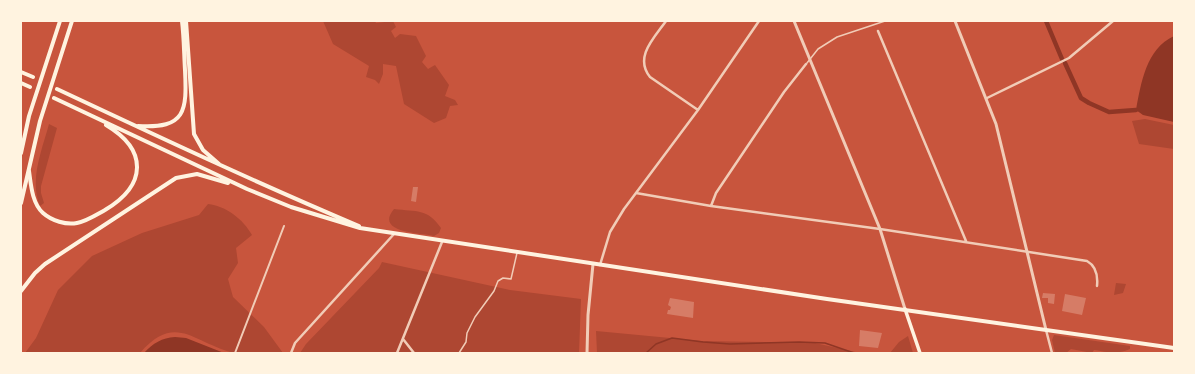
<svg xmlns="http://www.w3.org/2000/svg" width="1195" height="374" viewBox="0 0 1195 374" font-family="'Nunito Sans',sans-serif">
<style>
.green{fill:#ae4732}
.water{fill:#8f3625}
.lines{fill:none;stroke-linecap:round;stroke-linejoin:round}
.stream{stroke:#8f3625;stroke-width:1.5}
.canal{stroke:#8f3625;stroke-width:4.5}
.building{fill:#d67c66}
.service{stroke:#f1ccb7;stroke-width:1.5}
.pedestrian{stroke:#f1ccb7;stroke-width:2}
.minor{stroke:#f1ccb7;stroke-width:2.5}
.tertiary{stroke:#f1ccb7;stroke-width:3}
.secondary{stroke:#fff3e0;stroke-width:3.5}
.primary{stroke:#fff3e0;stroke-width:4}
.trunk{stroke:#fff3e0;stroke-width:4}
</style>
<rect width="100%" height="100%" fill="#c8553d"/>
<!-- green -->
<path class="green" d="M323 21H375L376 23 393 21 396 27 391 31 395 38 400 34 416 36 426 56 422 62 428 69 435 65 449 85 445 96 455 100 458 105 450 106 446 118 434 123 404 104 396 66 383 64V74L379 84 375 80 366 77 369 66 333 44Z
M1145 119 1174 125V149L1139 144 1132 121Z
M49 124 57 128 41 186V193L44 203 40 206C29 180 42 150 49 124Z
M208 204C226 206 243 219 252 235L236 248 238 263 228 279 233 297 264 327 283 353C269 353 247 356 234 353 193 343 176 312 140 353H25L36 338 58 290 92 256 142 233 199 215Z
M394 209C417 212 427 208 441 228L439 233 434 236C421 233 374 233 394 209Z
M382 262 510 290 581 299 579 353H300L306 344 379 268Z
M1116 283 1126 284 1123 293 1114 295Z
M596 331 702 341 815 343 860 353H597Z
M1054 335 1130 346V349C1116 355 1107 352 1094 350L1092 353 1071 349 1066 353H1055L1052 340Z
M908 336 913 353H890L899 342Z"/>
<!-- water -->
<path class="water" d="M1174 36V122L1143 115 1136 110C1141 83 1146 49 1174 36Z
M175 337 186 338 224 353H144C153 343 162 338 175 337Z"/>
<g class="lines">
<!-- stream -->
<path class="stream" d="M646 353 656 344 672 338 703 342 730 344 799 342 825 343 854 353"/>
<!-- canal -->
<path class="canal" d="M1046 21 1062 59
M1065 63 1081 98 1089 103 1109 112 1136 110"/>
</g>
<!-- building -->
<path class="building" d="M413 187H418L416 202 411 201Z
M1043 293 1055 294 1054 304 1048 303V298H1042Z
M1065 294 1086 298 1082 315 1062 311Z
M670 298 694 302 693 318 667 314 668 310H670L671 307 668 305Z
M860 330 882 333 878 348 859 346Z"/>
<g class="lines">
<!-- service -->
<path class="service" d="M807 63 818 49 837 37 885 21
M459 353 466 342 467 333 475 317 494 291 498 281 503 278 511 279 517 253"/>
<!-- pedestrian -->
<path class="pedestrian" d="M235 353 284 226"/>
<!-- minor -->
<path class="minor" d="M666 21C654 38 634 57 650 77L698 110
M878 31 966 241
M987 98 1069 58 1113 21
M636 193 711 206 880 229 1087 261C1096 266 1098 276 1097 286
M711 206 716 193 784 92 806 64
M600 265 610 232 624 209 698 110 759 21
M1046 330 1052 353
M403 339 414 353
M291 353 295 343 394 234
M397 353 442 242"/>
<!-- tertiary -->
<path class="tertiary" d="M794 21 880 229 905 309
M955 21 996 124 1046 330
M587 353 588 315 593 264"/>
<!-- secondary -->
<path class="secondary" d="M905 309 920 353"/>
<!-- primary -->
<path class="primary" d="M186 21 194 134 203 150 219 164
M21 72 33 77
M21 83 30 87
M57 89C157 136 257 183 359 226
M54 98 247 189 291 207 360 228 827 299 1174 348
M138 126C186 129 187 111 185 70 184 54 184 37 182 21
M29 171C31 185 32 203 43 213 52 221 66 225 77 223 87 221 96 215 105 210 147 185 148 150 106 125
M21 291 35 273 45 264 176 178 197 174 228 183"/>
<!-- trunk -->
<path class="trunk" d="M21 153 29 116 60 21
M21 203 40 121 72 21"/>
</g>
<!-- border -->
<rect width="1195" height="374" fill="none" stroke="#fff3e0" stroke-width="44"/>
</svg>
